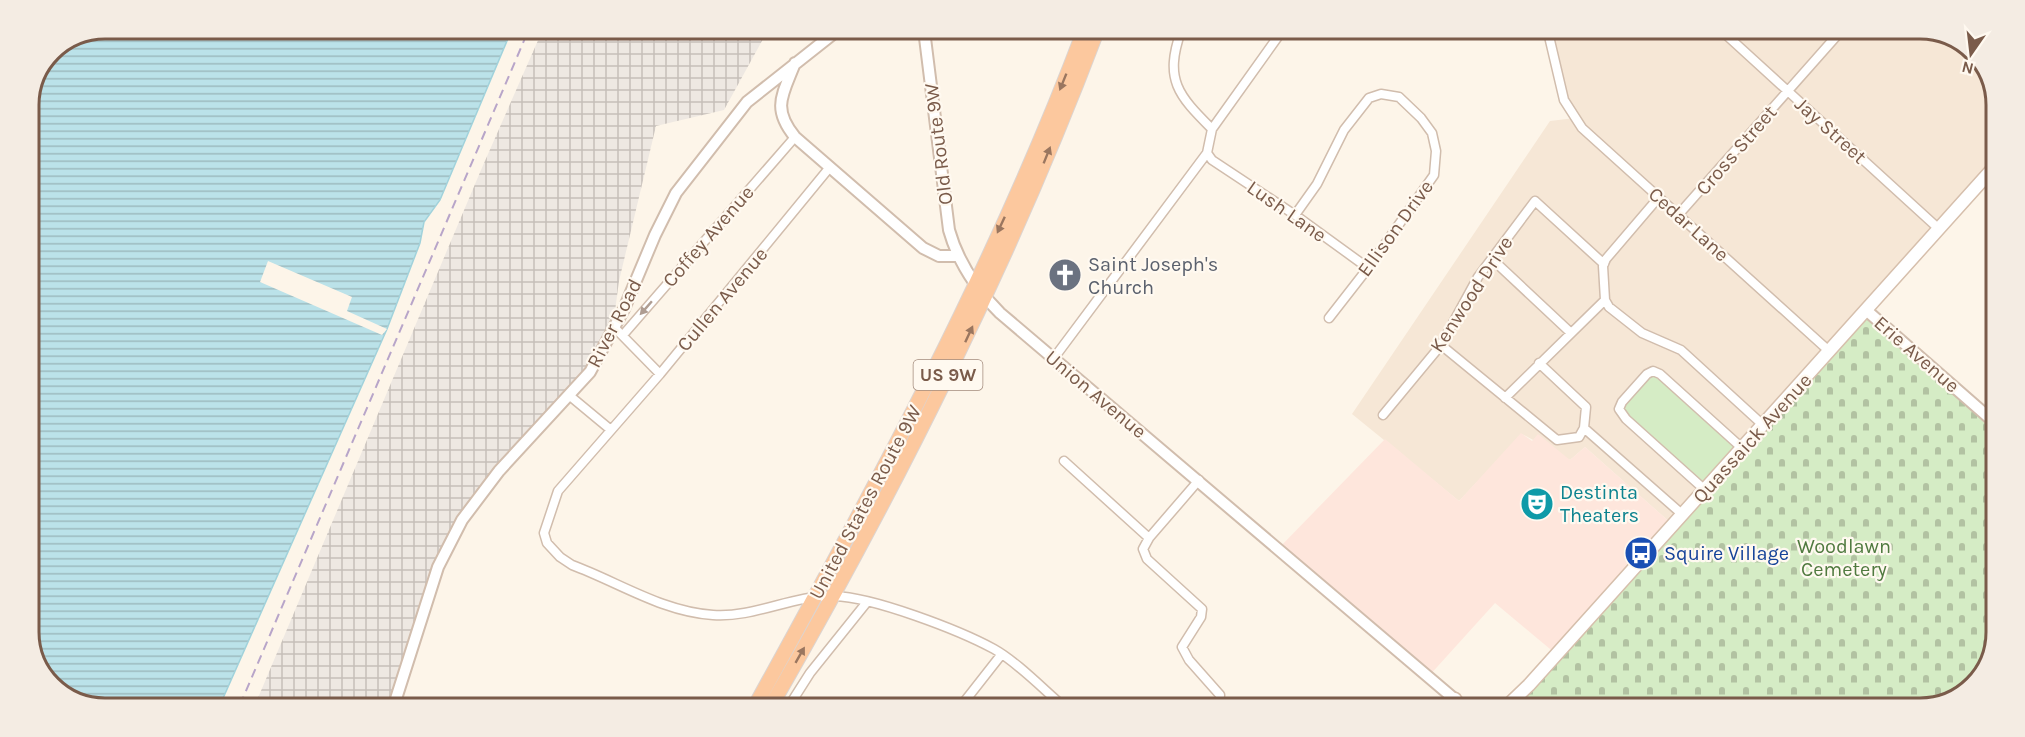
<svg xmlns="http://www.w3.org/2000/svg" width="2025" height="737" viewBox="0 0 2025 737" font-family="Karla,sans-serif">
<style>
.residential{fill:#f6e7d6}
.commercial{fill:#fee6dc}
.industrial{fill:url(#industrial-grid)}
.green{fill:#d5ecc5}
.cemetery{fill:url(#cemetery-stones)}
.water{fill:url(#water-rules);stroke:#a1d2db;stroke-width:1.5}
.pier{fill:#fdf5e9}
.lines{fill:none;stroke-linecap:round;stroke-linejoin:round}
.minor-casing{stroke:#d1bdad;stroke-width:11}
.tertiary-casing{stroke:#d1bdad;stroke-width:14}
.secondary-casing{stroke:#d6bfac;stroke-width:15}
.trunk-casing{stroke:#dcd4d0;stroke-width:16}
.minor{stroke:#fff;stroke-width:8}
.tertiary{stroke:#fff;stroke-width:10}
.secondary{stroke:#fff;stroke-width:12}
.trunk{stroke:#fcc89e;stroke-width:14}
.rail{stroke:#b8a5c9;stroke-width:2;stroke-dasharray:9 6;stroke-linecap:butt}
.oneway{fill:#9a765f}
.oneway2{fill:#af9d92}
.labels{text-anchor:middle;stroke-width:4.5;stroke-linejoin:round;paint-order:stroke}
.shield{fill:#fff9f0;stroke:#a28a7c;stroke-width:1.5}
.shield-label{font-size:18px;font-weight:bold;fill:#7a5b4a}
.street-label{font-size:20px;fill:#7a5b4a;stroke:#fff9f0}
.worship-label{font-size:20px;fill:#5b616d;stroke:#fff9f0;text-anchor:start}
.culture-label{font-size:20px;fill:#0d838f;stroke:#fff9f0;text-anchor:start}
.park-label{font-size:20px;fill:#507a3f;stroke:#fff9f0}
.transit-label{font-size:20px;fill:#164399;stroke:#fff9f0;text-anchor:start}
.rim{fill:none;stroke:#7a5b4a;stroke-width:3}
</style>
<defs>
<pattern id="industrial-grid" width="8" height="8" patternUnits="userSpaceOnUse" patternTransform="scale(1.5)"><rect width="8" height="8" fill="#eee8e2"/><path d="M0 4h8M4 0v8" fill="none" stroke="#c6bfb9"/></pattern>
<pattern id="cemetery-stones" width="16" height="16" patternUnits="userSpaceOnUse" patternTransform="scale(1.5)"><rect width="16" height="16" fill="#d5ecc5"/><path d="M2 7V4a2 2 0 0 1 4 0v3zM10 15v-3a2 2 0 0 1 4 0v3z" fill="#b2c2a2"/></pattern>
<pattern id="water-rules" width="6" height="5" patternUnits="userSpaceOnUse" patternTransform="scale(1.5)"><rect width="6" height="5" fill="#bbe2e9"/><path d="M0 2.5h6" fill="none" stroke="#9dbabf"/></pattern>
</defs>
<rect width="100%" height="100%" fill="#fdf5e9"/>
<!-- residential -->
<path class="residential" d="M1548 32H1944L1980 58 1996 100V165L1673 525 1585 447 1570 460 1522 434 1459 501 1352 414 1550 121 1575 118 1561 90Z"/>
<!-- commercial -->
<path class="commercial" d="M1521 433 1532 441 1538 434 1570 460 1585 447 1673 525 1556 654 1495 603 1428 677 1279 548 1385 439 1459 501Z"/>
<!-- industrial -->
<path class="industrial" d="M543 29 768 30 724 110 656 126 619 281 613 326 570 396 462 520 438 567 394 705H255L481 170Z"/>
<!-- green -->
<path class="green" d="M1653 371 1742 448 1705 490 1620 412 1622 402Z"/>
<!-- cemetery -->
<path class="cemetery" d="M1866 310 1994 423 1993 656 1966 693 1920 708H1504Z"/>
<!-- water -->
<path class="water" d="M105 29H512L440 200 424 222 420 243 387 329 220 705H81L45 679 29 637V100L51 51Z"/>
<!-- pier -->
<path class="pier" d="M268 261 352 297 347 311 387 329 382 335 260 282Z"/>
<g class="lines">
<!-- minor casing -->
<g class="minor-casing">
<path id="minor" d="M1181 31C1164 80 1178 95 1212 129
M1548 32 1564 100 1582 128 1829 351
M1723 32 1939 229
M1207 153 1212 160 1295 215 1368 268
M830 167 660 374 558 491 544 533 547 543 560 557 572 565C618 582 663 612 713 615 754 618 793 595 834 596 873 597 959 630 994 649 1017 662 1043 689 1064 707
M1659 197 1606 259 1603 266 1605 300 1609 307 1642 333 1681 350 1763 425
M1679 214 1840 32
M1295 215 1317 184 1344 130 1369 98 1381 94 1399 97 1421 118 1432 133 1436 151 1434 175 1368 268 1329 318
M1492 259 1571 333
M613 326 660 374
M623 335 795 137
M1441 345 1557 440 1579 437 1584 428 1586 407 1539 363
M1054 358 1207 153 1212 129 1282 31
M570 396 611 430
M1505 398 1605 300
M1383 415 1441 345 1478 277 1535 201 1604 264
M1584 428 1683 515
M1064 461 1149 538
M1199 480 1149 538 1143 549 1147 559 1202 609 1201 617 1182 647 1189 660 1220 695 1219 707
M1705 490 1626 419 1619 409 1622 402 1647 374 1653 371 1660 374 1742 448
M789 706 810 673 867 602
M961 706 1001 655"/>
</g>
<!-- tertiary casing -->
<g class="tertiary-casing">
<path id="tertiary" d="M924 30 949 230C958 262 976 289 1000 313L1465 708
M795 63C783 94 771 108 795 137L923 248 939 256H958
M1866 310 1994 422
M394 705 438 567 462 520 499 471 590 372 624 309 655 235 676 193 747 102 838 30"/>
</g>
<!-- secondary casing -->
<g class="secondary-casing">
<path id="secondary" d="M1455 699 1458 708
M1505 708 1529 685 1996 165"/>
</g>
<!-- trunk casing -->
<g class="trunk-casing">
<path id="trunk" d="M755 706C876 487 996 265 1084 31
M771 706C896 488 1008 266 1097 31"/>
</g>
<!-- minor -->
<use href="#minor" class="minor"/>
<!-- tertiary -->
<use href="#tertiary" class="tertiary"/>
<!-- secondary -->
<use href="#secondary" class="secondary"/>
<!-- trunk -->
<use href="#trunk" class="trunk"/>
<!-- rail -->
<path class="rail" d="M240 705 529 29"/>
</g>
<!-- one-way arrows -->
<defs><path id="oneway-solid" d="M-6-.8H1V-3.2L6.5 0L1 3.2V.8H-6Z" transform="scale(1.5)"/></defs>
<g class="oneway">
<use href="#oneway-solid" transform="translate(1063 82) rotate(112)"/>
<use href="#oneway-solid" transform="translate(1047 155) rotate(-68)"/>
<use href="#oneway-solid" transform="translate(1001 225) rotate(115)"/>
<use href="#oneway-solid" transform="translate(969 334) rotate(-65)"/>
<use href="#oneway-solid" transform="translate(800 655) rotate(-60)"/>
</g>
<use class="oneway2" href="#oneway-solid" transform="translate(646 308) rotate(131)"/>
<!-- icons -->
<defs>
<g id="church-disc" transform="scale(1.725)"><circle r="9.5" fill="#6b7280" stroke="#fff9f0"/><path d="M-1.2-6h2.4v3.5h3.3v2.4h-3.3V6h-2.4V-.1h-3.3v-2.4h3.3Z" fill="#fff"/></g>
<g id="theatre-disc" transform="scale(1.725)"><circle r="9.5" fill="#0f9aa8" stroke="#fff9f0"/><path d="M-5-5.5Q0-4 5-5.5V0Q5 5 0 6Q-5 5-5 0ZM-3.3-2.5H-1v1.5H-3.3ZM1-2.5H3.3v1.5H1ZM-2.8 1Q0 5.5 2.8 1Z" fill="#fff"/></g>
<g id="bus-disc" transform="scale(1.725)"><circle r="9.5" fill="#1a4fb4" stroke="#fff9f0"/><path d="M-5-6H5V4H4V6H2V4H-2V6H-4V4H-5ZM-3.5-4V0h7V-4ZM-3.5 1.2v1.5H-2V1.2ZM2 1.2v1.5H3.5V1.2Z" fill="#fff"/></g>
</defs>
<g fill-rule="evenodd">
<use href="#church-disc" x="1065" y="275"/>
<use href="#theatre-disc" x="1537" y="504"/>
<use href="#bus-disc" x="1641" y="553"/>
</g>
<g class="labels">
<!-- shield labels -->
<rect class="shield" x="913.5" y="360" width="69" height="30" rx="4.5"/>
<g class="shield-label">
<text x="948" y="381">US 9W</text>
</g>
<!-- street labels -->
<g class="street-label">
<text transform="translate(1831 130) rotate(42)" y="7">Jay Street</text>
<text transform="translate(938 144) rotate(-97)" y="7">Old Route 9W</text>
<text transform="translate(1736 150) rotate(-49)" y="7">Cross Street</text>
<text transform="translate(1287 211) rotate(35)" y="7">Lush Lane</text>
<text transform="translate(1689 224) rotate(42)" y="7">Cedar Lane</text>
<text transform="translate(1395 228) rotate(-54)" y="7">Ellison Drive</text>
<text transform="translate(708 236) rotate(-49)" y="7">Coffey Avenue</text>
<text transform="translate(1471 294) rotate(-57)" y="7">Kenwood Drive</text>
<text transform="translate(722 299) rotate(-50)" y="7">Cullen Avenue</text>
<text transform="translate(614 323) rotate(-63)" y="7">River Road</text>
<text transform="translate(1917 354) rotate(41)" y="7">Erie Avenue</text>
<text transform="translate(1096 394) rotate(40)" y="7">Union Avenue</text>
<text transform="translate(1752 438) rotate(-48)" y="7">Quassaick Avenue</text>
<text transform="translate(865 502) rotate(-62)" y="7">United States Route 9W</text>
</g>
<!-- worship labels -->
<g class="worship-label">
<text x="1088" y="271">Saint Joseph's<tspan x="1088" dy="23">Church</tspan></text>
</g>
<!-- culture labels -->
<g class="culture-label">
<text x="1560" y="499">Destinta<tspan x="1560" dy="23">Theaters</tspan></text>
</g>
<!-- park labels -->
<g class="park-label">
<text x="1844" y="553">Woodlawn<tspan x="1844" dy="23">Cemetery</tspan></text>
</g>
<!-- transit labels -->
<g class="transit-label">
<text x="1664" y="560">Squire Village</text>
</g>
</g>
<!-- crop -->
<path d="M0 0H2025V737H0ZM105 39H1920A66 66 0 0 1 1986 105V632A66 66 0 0 1 1920 698H105A66 66 0 0 1 39 632V105A66 66 0 0 1 105 39Z" fill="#f4ece3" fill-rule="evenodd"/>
<path class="rim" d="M105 39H1920A66 66 0 0 1 1986 105V632A66 66 0 0 1 1920 698H105A66 66 0 0 1 39 632V105A66 66 0 0 1 105 39Z"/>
<!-- north arrow -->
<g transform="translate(1971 54) rotate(194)" stroke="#fff9f0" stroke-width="4.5" paint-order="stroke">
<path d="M0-4.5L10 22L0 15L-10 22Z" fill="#7a5b4a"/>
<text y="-9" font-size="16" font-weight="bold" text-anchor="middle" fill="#7a5b4a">N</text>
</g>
</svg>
